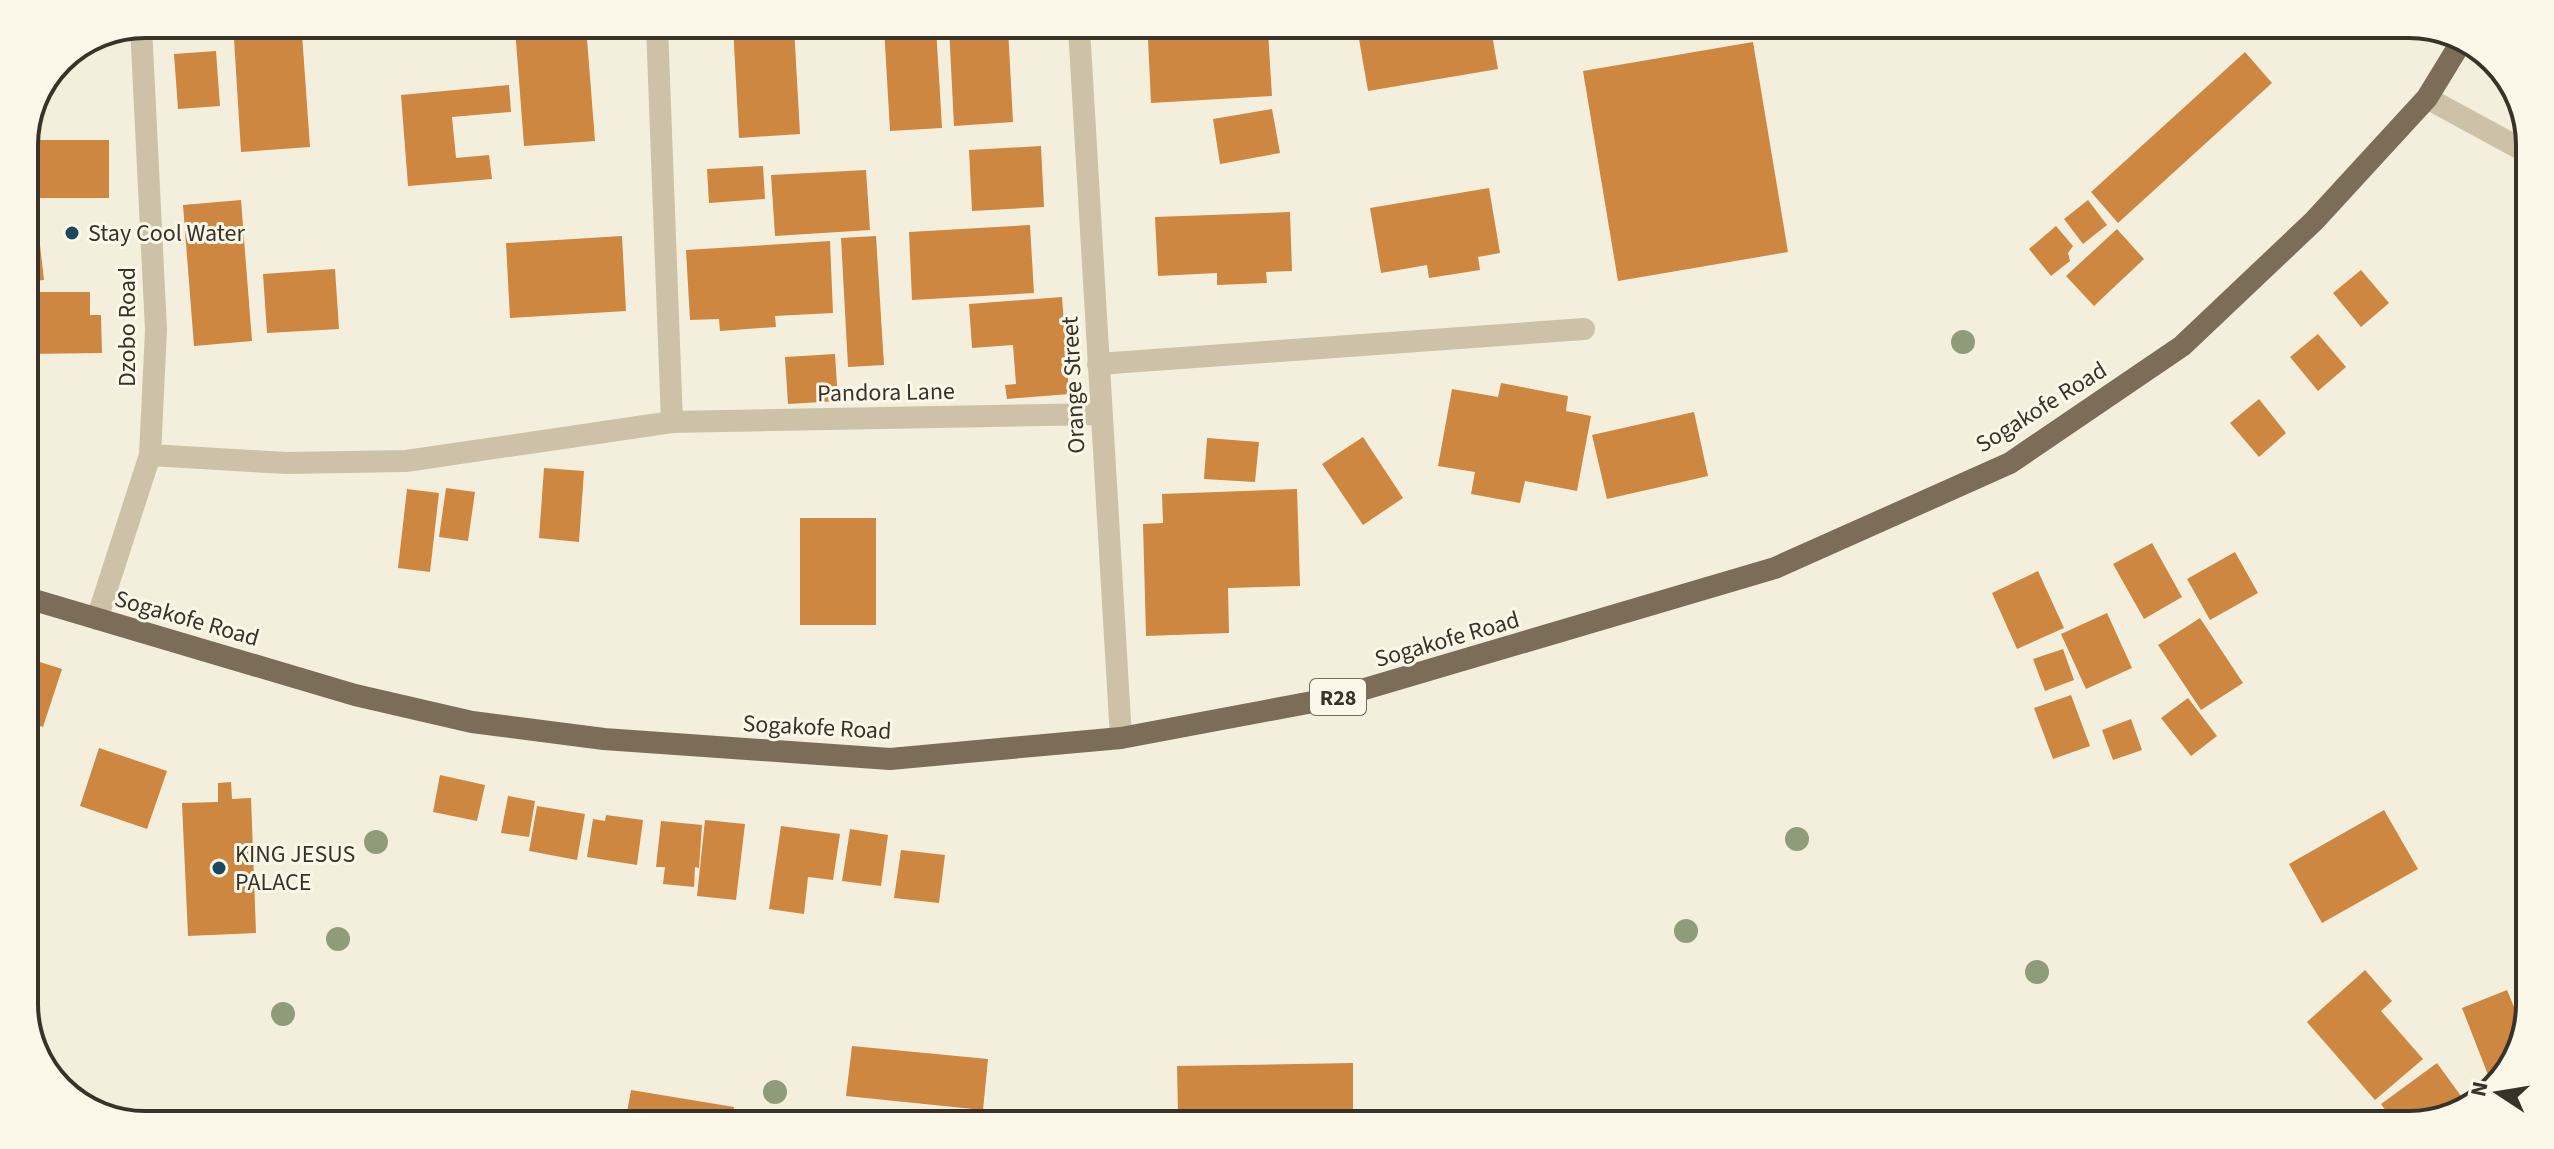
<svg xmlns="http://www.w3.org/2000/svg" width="2554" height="1149" viewBox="0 0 2554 1149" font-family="'Source Sans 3',sans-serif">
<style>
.building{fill:#ce8741}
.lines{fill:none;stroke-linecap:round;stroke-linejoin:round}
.minor{stroke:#cdc2a7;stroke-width:22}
.primary{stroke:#7c6d58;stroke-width:22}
.tree{fill:#8f9c7a}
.poi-dot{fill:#1b485e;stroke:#fbf7e9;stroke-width:3}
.labels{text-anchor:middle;stroke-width:6;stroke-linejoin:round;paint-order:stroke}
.shield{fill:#fbf7e9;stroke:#736d62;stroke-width:2}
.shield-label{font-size:22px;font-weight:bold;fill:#393228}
.poi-label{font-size:24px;fill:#393228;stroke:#fbf7e9;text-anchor:start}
.street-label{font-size:24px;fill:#393228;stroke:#fbf7e9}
.rim{fill:none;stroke:#393228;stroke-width:4}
</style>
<rect width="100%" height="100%" fill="#f4efdc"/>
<!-- building -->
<path class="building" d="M548 26H586L595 141 524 146 515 28Z
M733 26 794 27 800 134 739 138Z
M884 27H936L942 128 890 131Z
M949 27 1008 28 1013 122 954 126Z
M1417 29H1491L1498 69 1368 91 1359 39Z
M1268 32 1272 96 1151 103 1148 39Z
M302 34 310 147 241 152 234 39Z
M1753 42 1788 252 1618 281 1583 71Z
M216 51 220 106 178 109 174 54Z
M2245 52 2272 83 2118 223 2091 192Z
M509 85 511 112 452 117 456 158 489 155 492 179 408 186 401 95Z
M1272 109 1280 153 1220 164 1213 119Z
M24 140H109V198H24Z
M1041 146 1044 207 972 211 969 150Z
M763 166 765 199 709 203 707 169Z
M866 170 870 230 775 236 771 175Z
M1489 188 1500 253 1478 257 1480 270 1429 278 1427 265 1381 273 1370 208Z
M241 200 252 341 194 346 183 205Z
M2088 200 2107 225 2083 244 2064 219Z
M1290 212 1292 271 1266 272 1267 283 1217 285V273L1158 276 1155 217Z
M37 219 44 280 24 282V220Z
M1030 225 1034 293 912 300 909 232Z
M2056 226 2073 246 2068 253 2070 261 2051 276 2029 249Z
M2117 229 2144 259 2094 306 2066 276Z
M622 236 626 311 510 318 506 243Z
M876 236 884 365 848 367 841 238Z
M830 241 833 313 775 316 776 327 720 331 719 319 690 320 686 250Z
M335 269 339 329 267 333 263 274Z
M2361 270 2389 303 2361 327 2333 293Z
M24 292H90V315H101L102 353 24 354Z
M1062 297 1069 394 1007 399 1005 385 1016 384 1013 345 972 348 969 304Z
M2318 334 2346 367 2318 391 2290 357Z
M835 354 838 401 788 404 785 357Z
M1501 383 1568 396 1566 411 1591 416 1577 491 1525 481 1520 503 1471 494 1475 472 1438 466 1452 389 1498 397Z
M2259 399 2286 433 2259 457 2230 423Z
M1694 412 1708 476 1607 499 1592 435Z
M1363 437 1403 498 1363 525 1322 464Z
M1207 438 1259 442 1255 482 1204 479Z
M544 468 584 471 579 542 539 538Z
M446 488 475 492 468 541 439 537Z
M407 489 439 493 430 572 398 568Z
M1297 489 1300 586 1228 588 1229 633 1146 636 1143 524 1163 523 1162 494Z
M800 518H876V625H800Z
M2152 543 2182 597 2144 619 2113 564Z
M2235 552 2258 593 2210 620 2187 579Z
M2038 571 2064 628 2017 649 1992 593Z
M2107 613 2132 668 2086 689 2061 634Z
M2200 618 2243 683 2201 710 2158 645Z
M2063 649 2074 680 2045 691 2033 659Z
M24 657 62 669 43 727 24 721Z
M2071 695 2090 746 2053 759 2034 708Z
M2188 698 2217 736 2191 756 2161 718Z
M2131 719 2142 750 2113 760 2102 730Z
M99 748 167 771 147 829 80 806Z
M440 775 485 785 477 821 433 812Z
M231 782 232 799 251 798 256 933 188 936 182 803 218 802V783Z
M508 796 535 801 529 837 501 833Z
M537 806 585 814 577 860 529 851Z
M2384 810 2418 869 2322 923 2289 864Z
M606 815 643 820 637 865 587 857 593 819 605 821Z
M705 820 745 824 736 900 697 896Z
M661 821 702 825 699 868 695 867 694 887 663 884 665 867H656Z
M781 826 840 834 833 880 808 877 804 914 769 909Z
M850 829 888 835 881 886 842 881Z
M901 850 945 855 939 903 894 898Z
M2365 970 2392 1001 2381 1011 2423 1059 2375 1100 2307 1022Z
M2507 990 2521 1024V1051L2492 1085 2462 1008Z
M852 1046 988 1059 983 1110 846 1096Z
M1353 1063V1121L1261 1120V1112L1178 1113 1177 1066Z
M2437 1063 2469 1107 2412 1124 2405 1115 2395 1123 2381 1104Z
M631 1090 734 1107 732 1118H626Z"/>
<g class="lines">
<!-- minor -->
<path class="minor" d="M1079 28 1121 738
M2427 98 2530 154
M1098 364 1584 329
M672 422 1101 414
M150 455 286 463 406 461 672 422 657 26
M97 619 150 455 156 330 141 26"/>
<!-- primary -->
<path class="primary" d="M24 597 355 695 472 722 604 739 890 759 1121 738 1334 698 1775 568 2010 463 2182 346 2314 221 2427 98 2463 39"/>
</g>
<!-- trees -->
<g class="tree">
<circle cx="1963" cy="342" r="12"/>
<circle cx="1797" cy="839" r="12"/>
<circle cx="376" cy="842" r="12"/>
<circle cx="1686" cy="931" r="12"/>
<circle cx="338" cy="939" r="12"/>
<circle cx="2037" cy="972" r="12"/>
<circle cx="283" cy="1014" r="12"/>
<circle cx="775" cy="1092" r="12"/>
</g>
<!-- markers -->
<g class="poi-dot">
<circle cx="72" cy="233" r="8"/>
<circle cx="219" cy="868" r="8"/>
</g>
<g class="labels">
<!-- shield labels -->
<rect class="shield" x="1310" y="679" width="56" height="36" rx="6"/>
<g class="shield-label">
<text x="1338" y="705">R28</text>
</g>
<!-- poi labels -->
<g class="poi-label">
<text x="88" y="241">Stay Cool Water</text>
<text x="235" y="862">KING JESUS<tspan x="235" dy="28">PALACE</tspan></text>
</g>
<!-- street labels -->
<g class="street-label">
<text transform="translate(127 327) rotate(-90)" y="8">Dzobo Road</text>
<text transform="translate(1073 385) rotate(-93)" y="8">Orange Street</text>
<text transform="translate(886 392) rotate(-1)" y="8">Pandora Lane</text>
<text transform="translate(2041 407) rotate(-32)" y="8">Sogakofe Road</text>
<text transform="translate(187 618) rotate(16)" y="8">Sogakofe Road</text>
<text transform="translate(1447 639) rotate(-16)" y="8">Sogakofe Road</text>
<text transform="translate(817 727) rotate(3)" y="8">Sogakofe Road</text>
</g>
</g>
<!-- crop -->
<path d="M0 0H2554V1149H0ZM145 38H2409A107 107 0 0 1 2516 145V1004A107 107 0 0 1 2409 1111H145A107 107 0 0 1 38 1004V145A107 107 0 0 1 145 38Z" fill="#fbf7e9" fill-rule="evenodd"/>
<path class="rim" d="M145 38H2409A107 107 0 0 1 2516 145V1004A107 107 0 0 1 2409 1111H145A107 107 0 0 1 38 1004V145A107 107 0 0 1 145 38Z"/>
<!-- north arrow -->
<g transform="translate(2498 1093) rotate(282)" stroke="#fbf7e9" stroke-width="6" paint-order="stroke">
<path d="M0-6L14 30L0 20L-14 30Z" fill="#393228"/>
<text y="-12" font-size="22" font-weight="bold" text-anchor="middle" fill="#393228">N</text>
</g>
</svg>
